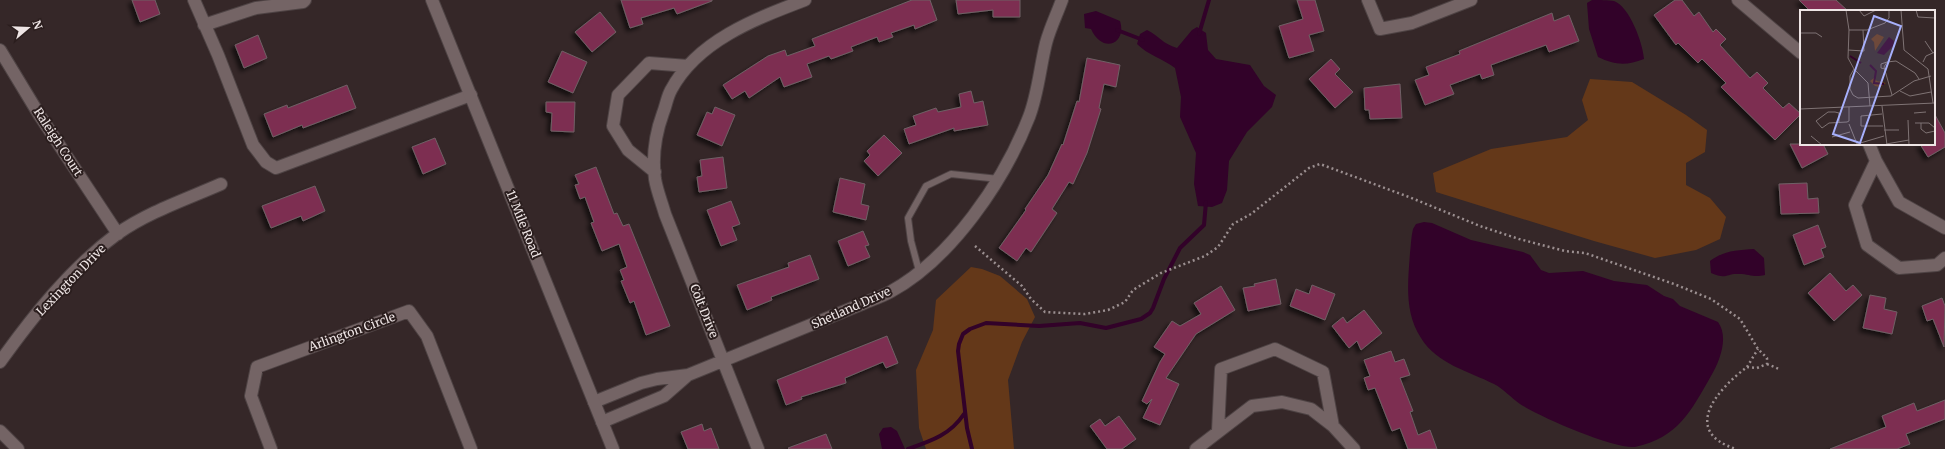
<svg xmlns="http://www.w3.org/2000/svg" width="1945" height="449" viewBox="0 0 1945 449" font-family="Merriweather,serif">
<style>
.green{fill:#643819}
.water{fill:#320229}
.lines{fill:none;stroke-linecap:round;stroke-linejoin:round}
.stream{stroke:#320229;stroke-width:4}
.building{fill:#7d2f51;stroke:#6f6065;filter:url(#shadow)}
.service-casing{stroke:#4e4344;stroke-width:8}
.minor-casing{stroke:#4e4344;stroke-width:14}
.tertiary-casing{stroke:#4e4344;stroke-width:14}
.path{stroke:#9b8f90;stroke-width:2.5;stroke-dasharray:2 3;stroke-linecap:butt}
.service{stroke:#746465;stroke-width:6}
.minor{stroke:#746465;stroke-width:12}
.tertiary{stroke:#746465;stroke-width:12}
.labels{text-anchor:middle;stroke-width:4;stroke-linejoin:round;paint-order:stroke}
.street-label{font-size:12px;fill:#eee5e5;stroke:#2b1e1e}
.inset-river{fill:none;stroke:#320229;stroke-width:2}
.inset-road{fill:none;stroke:#7f7374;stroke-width:1}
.view{fill:#a7b0fc;fill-opacity:0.15;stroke:#a7b0fc;stroke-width:2}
.inset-edge{fill:none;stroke:#eee5e5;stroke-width:2}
</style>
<defs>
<filter id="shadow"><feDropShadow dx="-3.5" dy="3.5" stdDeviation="2" flood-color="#0009"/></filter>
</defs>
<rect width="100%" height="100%" fill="#352728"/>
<!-- green -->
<path class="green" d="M1590 79 1632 82 1686 115 1707 130 1705 152 1686 163V185L1710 198 1726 217 1720 239 1696 250 1655 258 1594 241 1436 192 1433 173 1491 149 1567 137 1588 120 1582 100Z
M971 267 982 269 1000 276 1027 299 1035 317 1022 342 1008 380 1014 449H926L919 428 916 370 933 330 936 300Z"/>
<!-- water -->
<path class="water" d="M1592 0C1599 0 1609 0 1614 1 1630 7 1643 44 1644 59 1626 66 1615 65 1598 57L1589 29 1587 3Z
M1096 11 1120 21C1127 43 1103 55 1091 29L1085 28 1084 14Z
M1197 27 1206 33 1208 50 1216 59 1250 65 1264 86 1276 95 1272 107 1247 132 1229 161 1227 190 1222 203 1212 207 1198 206 1194 184 1196 153 1180 117 1181 97 1175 68C1163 59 1148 55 1137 44L1140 34 1147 30C1159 36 1163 44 1177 48L1192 30Z
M1424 222 1432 223 1471 240 1523 252 1530 255 1541 270 1549 273 1583 271 1614 281 1647 285 1664 296 1673 299 1680 306 1718 322C1729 337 1720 361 1711 376 1691 411 1678 438 1635 447 1614 449 1540 417 1520 404 1511 398 1504 389 1494 384 1468 371 1437 364 1421 338 1404 312 1408 282 1410 253 1411 245 1411 237 1413 229L1416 224Z
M1754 249 1764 258 1765 275C1753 278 1750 274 1739 274 1726 273 1727 280 1711 273L1710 261C1723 251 1737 250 1754 249Z
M891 427 897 431 905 449H882L879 434 883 428Z"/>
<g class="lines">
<!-- stream -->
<path class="stream" d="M1117 30 1143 40
M1199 34 1209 0
M908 449C931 441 950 435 964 414
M972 449 967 428 958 351 959 344 963 334 970 329 986 323 1039 326 1080 323 1106 328 1141 319 1150 313 1153 308 1164 279 1180 248 1204 225 1206 202"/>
</g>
<!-- building -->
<path class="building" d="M132 0H155L160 14 140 22Z
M621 0H712V1L677 14 674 8 641 18 643 24 630 28Z
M912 0H930L937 20 915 29 914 25 891 33 893 37 879 42 877 37 851 47 853 51 831 59 829 56 807 64 812 77 784 87 780 77 749 98 745 91 732 99 723 85 768 56 785 50 787 56 815 46 812 39Z
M956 0H1020V17H993V10L958 14Z
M1297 0H1315L1324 31 1309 35 1314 51 1289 58 1279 26 1303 19Z
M1675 0H1682L1694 16 1699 12 1713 32 1716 29 1726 39 1720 45 1750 78 1757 72 1768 83 1763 88 1783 108 1789 103 1801 114 1775 140 1721 87 1726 83 1702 59 1698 63 1678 43 1676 45 1654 15Z
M1799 0H1836L1848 11H1810Z
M600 12 616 32 592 52 575 32Z
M1552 13 1554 21 1569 15 1579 41 1549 52 1546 45 1491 65 1494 75 1482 79 1480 74 1450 85 1454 94 1425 105 1415 80 1429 75 1426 67 1460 54 1459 51Z
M258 35 267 58 244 68 235 45Z
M562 51 587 62 573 93 548 82Z
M1087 58 1120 65 1116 87 1104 84 1099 108 1101 109 1087 153 1073 184 1069 182 1052 209 1057 213 1031 252 1026 248 1017 261 999 248 1026 210 1025 209 1048 175 1062 144 1063 145 1077 101 1079 102Z
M1331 59 1340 69 1335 74 1353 92 1335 108 1309 79Z
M1400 84 1402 118 1370 119 1369 110H1365L1364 88Z
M347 85 356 108 303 128 302 125 273 137 264 114 287 105 288 108Z
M971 91 974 103 983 101 988 125 954 131V128L909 144 904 129 916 125 913 116 936 108 938 112 961 107 959 94Z
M546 102H575L574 132 551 131 552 113 546 112Z
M715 107 735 115 722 146 697 135 707 112 712 114Z
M1934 113 1945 133V147L1928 157 1920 144H1934Z
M884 135 902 153 878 176 864 161 870 155 867 151Z
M435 138 446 164 423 174 412 147Z
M1790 144H1823L1828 154 1802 168Z
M723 157 727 188 699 192 697 177 702 176 700 160Z
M596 167 614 214 617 213 623 226 629 224 670 326 646 335 634 301 630 303 621 281 624 280 620 270 627 267 619 244 602 251 591 223 594 222 585 197 580 199 575 185 579 184 575 175Z
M840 178 865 184 861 204 869 206 866 220 833 212Z
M1807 183 1808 199 1818 198 1819 213 1781 214 1779 184Z
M315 186 325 211 303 221 301 216 271 228 262 206Z
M731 201 740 224 732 227 737 240 721 246 707 210Z
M1818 225 1826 247 1821 249 1824 257 1804 265 1793 235Z
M863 231 869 245 865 246 870 257 848 266 838 241Z
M810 255 819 279 771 297 772 300 747 310 737 285 789 267 788 263Z
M1830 273 1846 291 1853 285 1862 295 1834 321 1808 293Z
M1276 279 1281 304 1248 311 1243 288 1255 286 1254 284Z
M1312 285 1335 294 1325 320 1290 306 1296 289 1309 294Z
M1221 286 1235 310 1196 334 1166 378 1179 384 1160 425 1143 418 1152 399 1147 404 1142 401 1160 362 1165 354 1154 347 1172 321 1180 326 1201 314 1194 303Z
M1870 295 1886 298 1884 309 1897 312 1892 334 1863 328Z
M1942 298 1945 306 1944 347 1933 319 1927 321 1922 306Z
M1364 310 1382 333 1361 350 1357 341 1349 348 1332 326 1343 317 1347 323Z
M887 336 898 363 886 368 883 362 845 378 846 383 801 397 802 399 786 405 777 380Z
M1391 351 1395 362 1404 359 1410 375 1400 378 1413 411 1410 412 1418 435 1430 430 1437 449H1408L1400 428 1392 431 1375 388 1368 390 1364 378 1370 376 1364 360Z
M1945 400V419L1906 434 1910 444 1897 449H1830L1886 427 1882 416 1914 403 1917 411Z
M1119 416 1136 439 1122 449H1107L1090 426 1100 419 1105 426Z
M702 424 704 431 711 428 719 449H688L681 432Z
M826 434 832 449H789L788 448Z"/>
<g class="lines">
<!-- service casing -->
<g class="service-casing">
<path id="service" d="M919 271 911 241 908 218 926 186 951 174 999 179"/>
</g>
<!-- minor casing -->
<g class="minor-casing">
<path id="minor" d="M194 0 218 55 253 145 266 162 276 168 471 95
M1368 0 1380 29 1412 23 1471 0
M1738 0 1801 53
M204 25 256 8 303 2 305 0
M0 50 40 116 118 234
M1869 144 1876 161 1899 202 1945 228
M1876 161 1855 205 1867 245 1899 268 1937 265 1945 258
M655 172 628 150 613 126 618 95 649 63 688 66
M0 362C33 316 71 268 117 234 148 212 187 199 221 184
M594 402 641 383 657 379 688 375 862 304C871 300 881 297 890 292 951 259 1004 181 1029 117 1038 94 1040 67 1046 43 1050 28 1057 14 1062 0
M602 422 664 396 688 375
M0 431 18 449
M1218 431 1221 369 1275 349 1323 372 1333 426
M271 449 251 396 257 367 409 311 427 336 471 449
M758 449 665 214C662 203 657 191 655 179 652 156 655 135 663 113 666 106 667 97 671 90 697 41 755 19 805 0
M1196 449 1252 406 1282 402 1311 409 1333 426 1354 449"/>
</g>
<!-- tertiary casing -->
<g class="tertiary-casing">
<path id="tertiary" d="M432 0 613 449"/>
</g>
<!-- path -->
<path class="path" d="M975 246 1022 286 1031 299 1045 312 1085 314 1108 310 1125 302 1133 290 1161 273 1205 256 1218 247 1233 224 1251 214 1309 168 1320 164 1409 197 1480 226 1519 239 1565 251 1585 253 1674 284 1711 299 1740 319 1758 349 1767 358V364L1757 368 1747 367C1718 389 1680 431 1736 449
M1767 364 1779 369
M1747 367 1758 349"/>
<!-- service -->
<use href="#service" class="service"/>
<!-- minor -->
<use href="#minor" class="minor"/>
<!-- tertiary -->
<use href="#tertiary" class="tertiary"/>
</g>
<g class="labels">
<!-- street labels -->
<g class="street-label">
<text transform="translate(58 142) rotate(57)" y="4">Raleigh Court</text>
<text transform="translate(523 224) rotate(68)" y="4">11 Mile Road</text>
<text transform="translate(71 280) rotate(-46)" y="4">Lexington Drive</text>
<text transform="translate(851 308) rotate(-24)" y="4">Shetland Drive</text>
<text transform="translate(704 311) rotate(68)" y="4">Colt Drive</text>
<text transform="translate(352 332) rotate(-20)" y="4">Arlington Circle</text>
</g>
</g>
<!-- overview -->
<g transform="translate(1800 10)">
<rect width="135" height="135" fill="#352728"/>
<path d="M77 24 84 27 75 41 74 32 71 29ZM74 68 77 71 86 73 80 77 75 76 70 71Z" fill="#643819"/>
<path d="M89 27 94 31 93 36 84 45 77 43Z" fill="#320229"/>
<path class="inset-river" d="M50 46 61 53M70 55 76 61 74 73 84 74"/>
<path class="inset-road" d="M46 0 49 20 48 48 54 59 68 73 70 96M59 0 64 6 76 0M101 0 104 40 128 59 133 93M116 0 118 7 135 8M49 20H67L85 13 89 8V0M0 23H16L22 27M125 31 133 43M48 40 64 41 63 20M123 52 126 46 135 42M54 59 50 66V79L53 85 58 88 91 86 114 71 131 66M85 59 81 58V54L87 52M100 81 110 86 131 82M92 85 84 57 87 52 96 51 115 63 119 69M82 96 87 135M0 99 135 93M114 103 126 102M82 104 61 106V116H83M108 110 109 135M39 112V103L35 102H28L16 111 22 118 29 113 47 112 49 111V97M115 113H129L135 118M121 113V119L126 123 135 121M49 114 57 134M84 120H99M11 126 22 135M32 127 50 122M57 134 84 126M86 134 109 130"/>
<path class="view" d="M74 6 101 16 60 133 33 124Z"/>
<rect width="135" height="135" class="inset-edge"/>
</g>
<!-- north arrow -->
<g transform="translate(28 28) rotate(71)" stroke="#2b1e1e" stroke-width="3" paint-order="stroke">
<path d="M0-3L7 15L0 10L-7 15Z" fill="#eee5e5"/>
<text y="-6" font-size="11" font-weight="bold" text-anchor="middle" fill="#eee5e5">N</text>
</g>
</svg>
